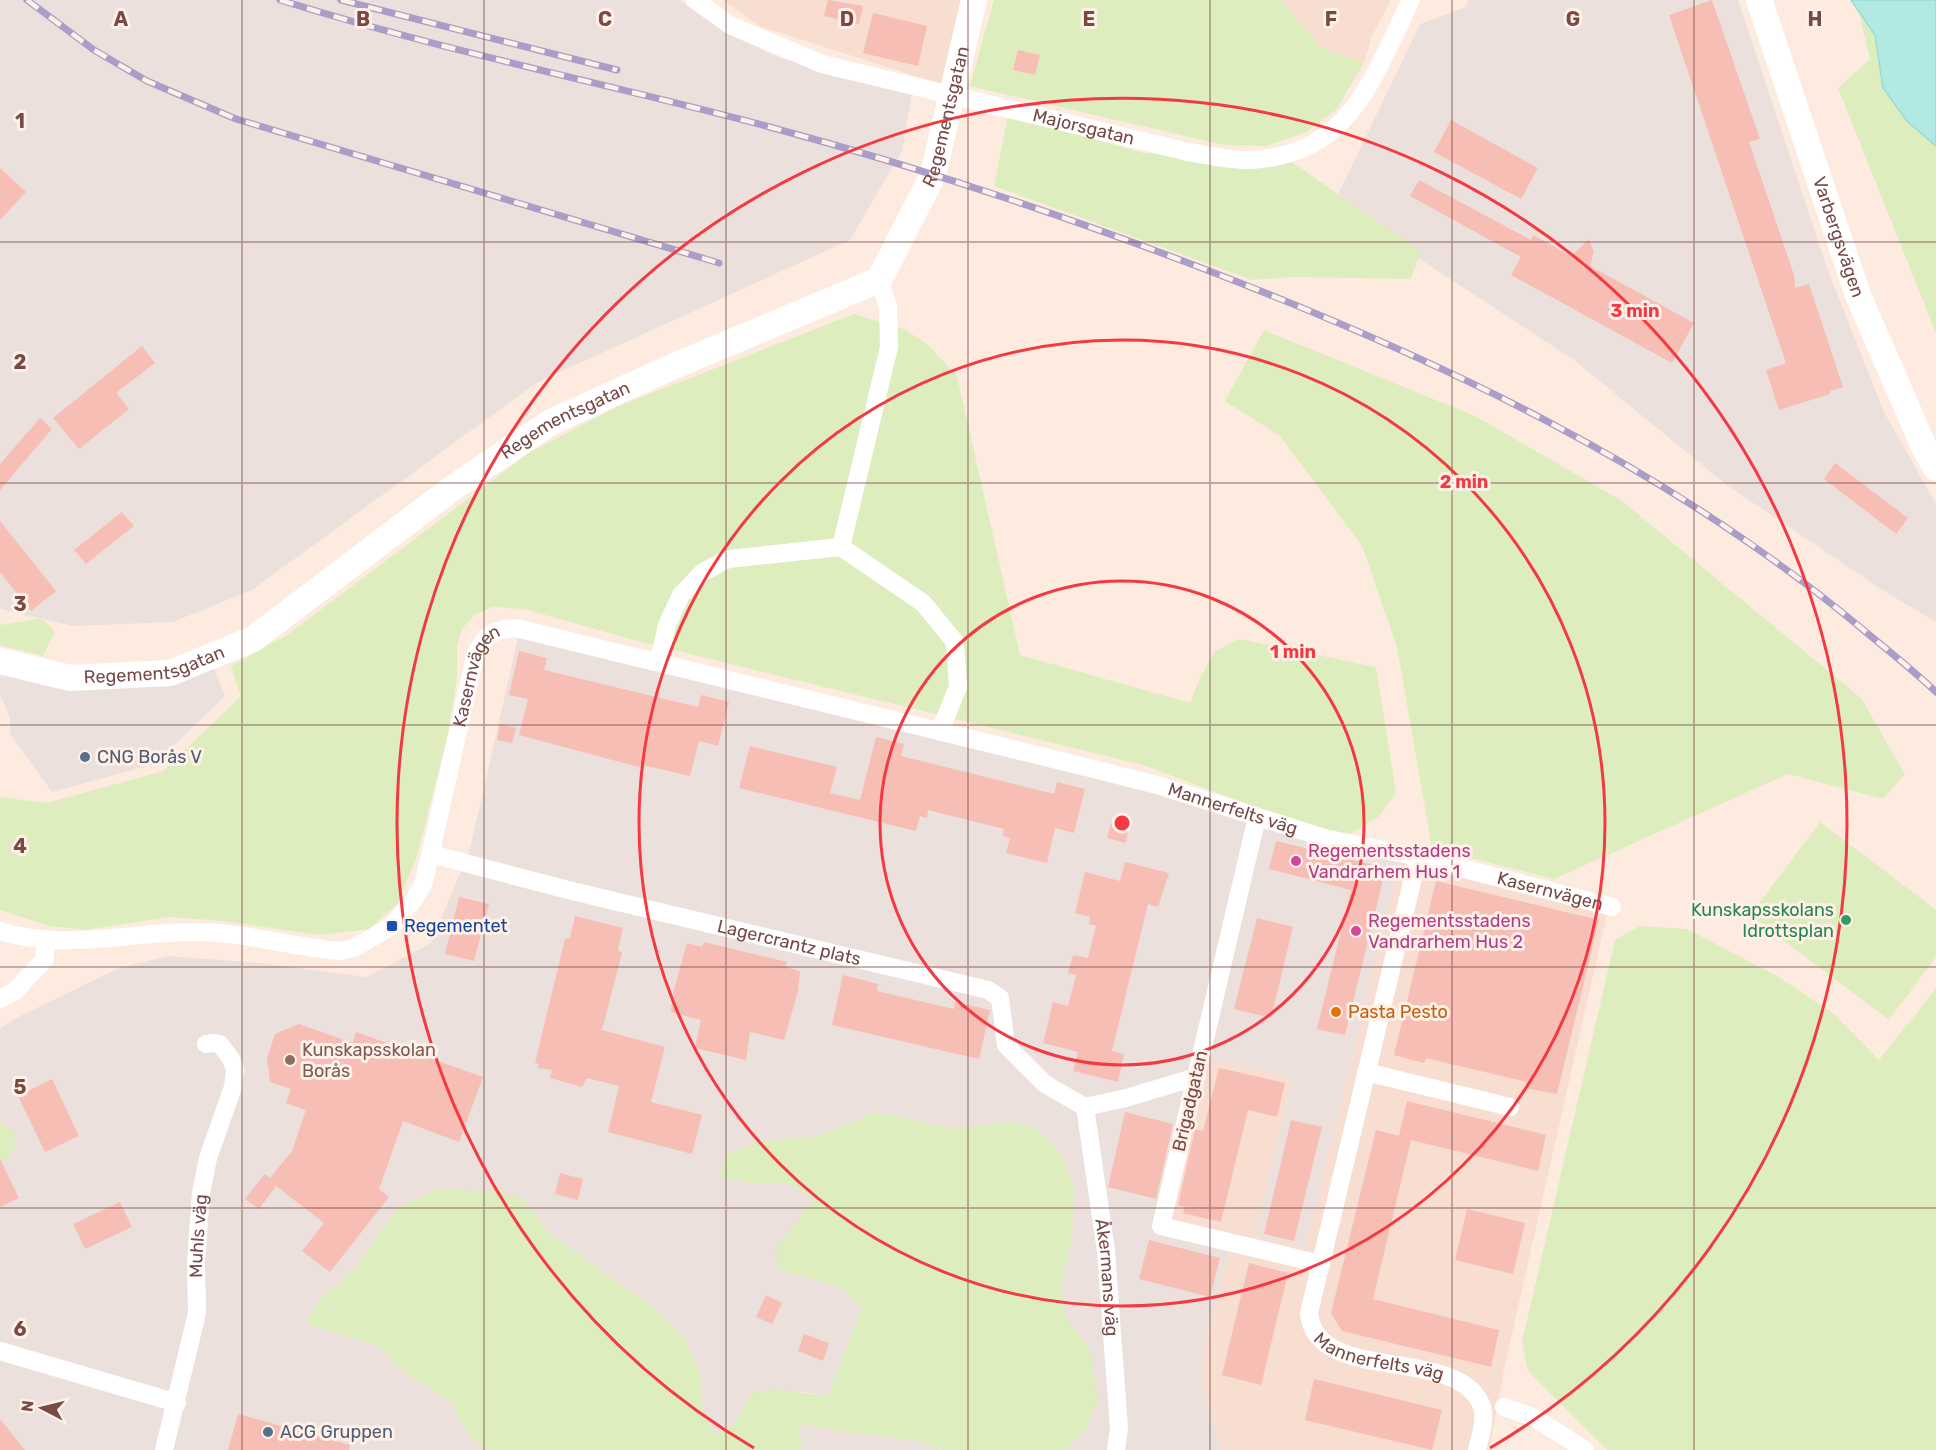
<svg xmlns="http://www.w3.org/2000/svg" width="1936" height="1450" viewBox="0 0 1936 1450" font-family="Rubik,sans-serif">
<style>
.residential{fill:#f8ddd1}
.industrial{fill:#ece0dc}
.green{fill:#ddedbe}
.water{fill:#b3e9e3;stroke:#98dcd4;stroke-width:1.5}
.building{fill:#f6beb5}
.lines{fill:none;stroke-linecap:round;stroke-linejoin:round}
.street{stroke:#fff;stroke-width:18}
.secondary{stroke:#fff;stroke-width:26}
.rail-casing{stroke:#aa9ec8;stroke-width:7}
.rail{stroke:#fff0e8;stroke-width:4.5;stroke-dasharray:14;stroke-linecap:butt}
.grid{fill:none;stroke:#774a45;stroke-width:1.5;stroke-opacity:0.55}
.ring{fill:none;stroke:#f33a42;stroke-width:3}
.service-dot{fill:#5c6f8a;stroke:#fff0e8;stroke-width:2}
.hotel-dot{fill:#d1479c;stroke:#fff0e8;stroke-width:2}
.leisure-dot{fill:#2e9e5b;stroke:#fff0e8;stroke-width:2}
.transit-dot{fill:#1a4fb4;stroke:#fff0e8;stroke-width:2}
.food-dot{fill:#e8710a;stroke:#fff0e8;stroke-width:2}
.education-dot{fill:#8d6e63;stroke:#fff0e8;stroke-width:2}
.labels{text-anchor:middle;stroke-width:6;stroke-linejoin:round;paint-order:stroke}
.street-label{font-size:18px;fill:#774a45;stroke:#fff0e8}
.service-label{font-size:18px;fill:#4e5e75;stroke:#fff0e8;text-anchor:start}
.hotel-label{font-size:18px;fill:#b23c85;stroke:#fff0e8;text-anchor:start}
.leisure-label{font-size:18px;fill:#27864d;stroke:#fff0e8;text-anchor:end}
.transit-label{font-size:18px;fill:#164399;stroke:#fff0e8;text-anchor:start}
.food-label{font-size:18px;fill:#c56008;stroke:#fff0e8;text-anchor:start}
.education-label{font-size:18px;fill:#785e54;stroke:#fff0e8;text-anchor:start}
.grid-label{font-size:20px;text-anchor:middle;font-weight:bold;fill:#774a45;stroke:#fff0e8;stroke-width:6;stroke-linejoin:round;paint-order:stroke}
.centre{fill:#f33a42;stroke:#fff0e8;stroke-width:3}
.ring-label{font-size:18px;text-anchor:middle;font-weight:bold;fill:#f33a42;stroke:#fff0e8;stroke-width:6;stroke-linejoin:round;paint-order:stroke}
</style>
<rect width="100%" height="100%" fill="#feebe0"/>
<!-- residential -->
<path class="residential" d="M723 0H964L943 85 759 26Z
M1281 0H1391L1372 36 1364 63 1321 48Z
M1401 856 1608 909 1505 1365 1489 1450H1222L1202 1386 1201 1358 1230 1248 1155 1230 1194 1059H1210L1292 1078 1255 1236 1306 1248Z"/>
<!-- industrial -->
<path class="industrial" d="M0 0H680L726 33 780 58 912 93 902 151 850 240 538 382 252 590 173 622 73 626 0 609Z
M1468 0H1738L1827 268 1884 412 1936 504V622L1887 593 1728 486 1574 360 1334 203 1420 24 1466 7Z
M518 638 1004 753 1136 789 1341 838 1401 856 1306 1248 1255 1236 1292 1078 1210 1059H1194L1155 1229 1230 1248 1201 1358 1202 1386 1222 1450H1063L1085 1432 1089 1349 1066 1320 1061 1288 1072 1236 1074 1188 1060 1152 1036 1128 1009 1122 957 1129 875 1112 819 1136 759 1141 726 1154 719 1176 751 1183H789L814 1199 779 1269 842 1288 862 1309 827 1396 804 1392 750 1395 734 1425 715 1434 703 1412 700 1373 683 1336 654 1308 550 1234 523 1199 397 1208 354 1269 321 1299 305 1323 380 1347 405 1373 451 1402 471 1439 489 1450H0V1029L16 1018 119 968 168 956 259 963 367 977 431 943 470 849Z
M205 659 215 670 225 696 155 764 52 792 10 734V718L0 694V664L72 681Z
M801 1423 837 1431 915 1440 942 1450H802L799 1439Z"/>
<!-- green -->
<path class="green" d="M994 0H1281L1321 48 1364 63 1336 110 1306 132 1266 146 1224 145 970 86Z
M1856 0H1936V333L1838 88 1870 59Z
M1008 115 1143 153 1286 158 1421 251 1411 279 1294 277 1252 280 994 186Z
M854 314 904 329 927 344 957 376 1020 655 1190 703 1199 680 1215 651 1239 639 1376 667 1396 793 1378 817 1349 834 1296 822 1143 765 637 641 524 609 493 607 474 615 462 629 457 646V679L448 734 416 859 397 904 369 929 319 935 224 921 169 917 85 930 49 926 0 910V797L47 803 163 771 241 696 231 666 287 635 529 453 616 407Z
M1264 330 1475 416 1622 501 1861 698 1905 774 1883 799 1788 774 1554 879 1432 848 1397 647 1362 546 1280 436 1225 401Z
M42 618 55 632 43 656 0 645V623L2 625Z
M1820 822 1936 910V957L1889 1020 1750 915Z
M1640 926 1687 929 1779 977 1834 1014 1879 1060 1936 989V1450H1607L1528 1371 1522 1342 1615 940Z
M875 1112 957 1129 1009 1122 1036 1128 1060 1152 1074 1188 1072 1236 1061 1288 1067 1320 1089 1348 1098 1398 1085 1432 1063 1450H942L915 1440 837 1431 801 1423 799 1439 802 1450H489L471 1439 451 1402 405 1373 380 1347 305 1323 321 1299 354 1269 397 1208 439 1189 497 1192 523 1199 550 1234 654 1308 683 1336 700 1373 703 1412 715 1434 734 1425 750 1395 768 1389 827 1396 862 1309 842 1288 779 1269 775 1250 814 1199 789 1183H751L719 1176 726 1154 759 1141 819 1136Z
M0 1123 11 1129C20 1143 13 1155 0 1163Z"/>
<!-- water -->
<path class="water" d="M1851 0H1936V146L1907 121 1883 88 1875 35Z"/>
<!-- building -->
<path class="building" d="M828 0 863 6 859 24 824 16Z
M1712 0 1760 139 1749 142 1794 275 1795 288 1809 284 1843 387 1830 391V394L1779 410 1766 370 1786 363 1669 15Z
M873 13 927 26 918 66 863 53Z
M1018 50 1040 55 1035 75 1013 70Z
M1451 120 1538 168 1521 199 1434 152Z
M0 168 26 192 0 220Z
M1419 180 1531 240 1533 235 1571 256 1589 239 1594 252 1590 266 1694 323 1672 363 1511 275 1521 257 1410 196Z
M142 346 155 363 116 393 129 409 79 449 53 418Z
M40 418 52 429 0 490V464Z
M1835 463 1908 518 1896 534 1824 479Z
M122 512 134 526 86 564 74 550Z
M0 521 56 591 31 611 0 572Z
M519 651 547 658 544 670 698 707 701 695 729 702 718 746 699 741 690 776 643 765 642 768 519 735 528 699 509 695Z
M500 724 516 728 512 743 497 740Z
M876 737 904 744 901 756 1054 794 1057 782 1085 789 1074 833 1055 828 1047 863 1006 853 1010 838 1003 836 1004 829 928 810 927 818 920 816 916 831 739 788 750 746 837 767 830 793 860 800Z
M1112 820 1129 824 1126 843 1107 838Z
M1276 841 1386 868 1345 1035 1317 1029 1351 890 1269 869Z
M1125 862 1169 873 1158 907 1148 904 1112 1051 1124 1054 1118 1082 1073 1071 1078 1052 1043 1043 1053 1002 1068 1006 1076 975 1068 973 1073 955 1088 958 1096 926 1089 924 1090 917 1075 913 1085 872 1120 881Z
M1436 881 1599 920 1557 1094 1525 1088 1527 1082 1476 1070 1426 1058 1424 1063 1394 1055Z
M459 897 489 904 474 961 445 954Z
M575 916 623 928 618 950 622 953 602 1030 665 1047 651 1102 702 1115 692 1154 608 1132 619 1086 587 1078 582 1087 550 1078 552 1070 538 1068 539 1064 535 1063 565 939 570 938Z
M1257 918 1293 927 1271 1018 1234 1009Z
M704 942 787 962 785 967 800 971 798 991 784 1040 750 1032 746 1060 695 1048 701 1020 671 1012 673 993 687 943 702 947Z
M843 975 878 984 877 991 954 1009 955 1002 990 1010 979 1059 832 1025Z
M299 1024 353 1043 356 1032 483 1077 459 1142 403 1121 379 1189 389 1197 330 1272 302 1251 324 1223 276 1186 259 1209 245 1199 265 1174 270 1178 292 1151 306 1110 286 1103 291 1089 270 1082 267 1058 275 1034Z
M1219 1068 1285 1083 1277 1117 1248 1110 1221 1222 1183 1213 1185 1207 1178 1205 1195 1129 1203 1131Z
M52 1079 79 1136 45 1152 18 1096Z
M1407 1101 1546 1135 1538 1171 1411 1140 1373 1299 1499 1330 1491 1367 1342 1331 1331 1313 1376 1130 1399 1136Z
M1125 1112 1173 1124 1156 1199 1108 1187Z
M1291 1120 1322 1127 1294 1241 1264 1234Z
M0 1159 19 1198 0 1207Z
M560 1173 583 1179 578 1200 555 1194Z
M120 1202 132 1227 85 1249 73 1224Z
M1467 1209 1525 1223 1513 1274 1455 1260Z
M1149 1240 1220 1258 1210 1297 1139 1279Z
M1249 1263 1288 1273 1261 1385 1222 1375Z
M766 1295 782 1303 772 1324 756 1317Z
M804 1334 829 1343 823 1361 798 1351Z
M1314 1379 1442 1410 1432 1450 1305 1420Z
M238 1414 350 1445 349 1450H228Z
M0 1419 25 1450H0Z"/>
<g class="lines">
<!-- street -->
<g class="street">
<path id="s1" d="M695 0 730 25 822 64 1188 152C1207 155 1228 160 1248 160 1350 157 1372 79 1411 0"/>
<path d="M841 547 889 347 888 306 879 280"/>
<path d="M659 661 667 625 681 595 703 572 728 559 841 547 923 603 955 642 958 687 940 731"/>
<path d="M1257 817 1161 1226 1321 1264"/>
<path id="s2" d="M431 854 568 890 988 990 1000 998 1006 1045 1045 1084 1085 1107"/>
<path id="s3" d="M1418 857 1309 1313C1315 1385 1455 1345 1481 1404 1487 1418 1480 1437 1477 1450"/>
<path id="s4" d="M0 931C65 951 129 932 195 932 244 932 292 947 340 951L354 948 392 926 413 901 424 882 475 656C487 633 491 630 516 628L1102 771 1157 785 1328 839 1418 857 1612 907"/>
<path d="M0 999 14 992 45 959V941"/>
<path d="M1366 1072 1510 1107"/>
<path id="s5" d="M1085 1107 1106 1251 1119 1428 1116 1450"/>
<path d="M1085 1107 1126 1098 1196 1077"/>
<path d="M0 1351 177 1403"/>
<path d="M1504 1407 1535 1418 1585 1450"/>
<path id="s6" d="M164 1450 197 1313 196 1263 201 1193 208 1158 233 1087 235 1069 231 1059 220 1044 213 1043 206 1044"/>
</g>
<!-- secondary -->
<g class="secondary">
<path id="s7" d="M1759 0 1858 295 1924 447 1936 468"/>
<path id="s8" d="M0 661 70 678 170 673 253 639 454 487 551 422 674 366 879 280 933 175 974 0"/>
</g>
<!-- rail casing -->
<g class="rail-casing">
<path id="rail" d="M27 0 94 50 147 81 236 119 719 263
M280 0C440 50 604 83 766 126 912 165 1057 213 1199 267 1437 358 1670 467 1867 633 1890 652 1914 671 1936 692
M341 0 617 70"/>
</g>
<!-- rail -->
<use href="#rail" class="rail"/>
</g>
<!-- grid -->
<path class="grid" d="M242 0V1450M484 0V1450M726 0V1450M968 0V1450M1210 0V1450M1452 0V1450M1694 0V1450M0 242H1936M0 483H1936M0 725H1936M0 967H1936M0 1208H1936"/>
<!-- distance rings -->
<g class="ring">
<circle cx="1122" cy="823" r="242"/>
<circle cx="1122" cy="823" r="483"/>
<path d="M754 1448A725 725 0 1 1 1490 1448"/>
</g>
<!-- markers -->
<g class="service-dot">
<circle cx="85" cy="757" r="6"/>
<circle cx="268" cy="1432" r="6"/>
</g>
<g class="hotel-dot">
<circle cx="1296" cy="861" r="6"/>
<circle cx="1356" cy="931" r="6"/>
</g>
<circle class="leisure-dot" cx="1846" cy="920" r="6"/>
<rect class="transit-dot" x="386" y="920" width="12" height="12" rx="3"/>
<circle class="food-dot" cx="1336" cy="1012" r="6"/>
<circle class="education-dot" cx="290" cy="1060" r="6"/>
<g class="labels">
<!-- street labels -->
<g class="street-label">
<text dy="6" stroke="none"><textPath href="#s8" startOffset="1166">Regementsgatan</textPath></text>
<text dy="6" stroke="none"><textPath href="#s1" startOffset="412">Majorsgatan</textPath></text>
<text dy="6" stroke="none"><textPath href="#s7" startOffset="250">Varbergsvägen</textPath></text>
<text dy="6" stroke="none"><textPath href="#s8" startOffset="644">Regementsgatan</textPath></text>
<text dy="6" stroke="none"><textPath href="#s8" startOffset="158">Regementsgatan</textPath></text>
<text dy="6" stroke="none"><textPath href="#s4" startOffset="669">Kasernvägen</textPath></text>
<text dy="6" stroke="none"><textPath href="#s4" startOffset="1480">Mannerfelts väg</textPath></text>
<text dy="6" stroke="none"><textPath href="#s4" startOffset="1808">Kasernvägen</textPath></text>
<text dy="6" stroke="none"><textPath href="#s2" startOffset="369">Lagercrantz plats</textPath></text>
<text transform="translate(1190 1101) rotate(-77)" y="6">Brigadgatan</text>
<text dy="6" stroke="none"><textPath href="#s6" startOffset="218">Muhls väg</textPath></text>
<text dy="6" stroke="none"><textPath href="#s5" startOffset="172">Åkermans väg</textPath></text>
<text dy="6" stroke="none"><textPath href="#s3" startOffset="560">Mannerfelts väg</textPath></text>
</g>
<!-- service labels -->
<g class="service-label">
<text x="97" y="763">CNG Borås V</text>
<text x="280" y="1438">ACG Gruppen</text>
</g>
<!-- hotel labels -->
<g class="hotel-label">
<text x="1308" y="857">Regementsstadens<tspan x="1308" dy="21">Vandrarhem Hus 1</tspan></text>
<text x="1368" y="927">Regementsstadens<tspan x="1368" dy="21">Vandrarhem Hus 2</tspan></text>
</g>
<!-- leisure labels -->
<g class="leisure-label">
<text x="1834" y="916">Kunskapsskolans<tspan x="1834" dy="21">Idrottsplan</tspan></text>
</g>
<!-- transit labels -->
<g class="transit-label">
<text x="404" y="932">Regementet</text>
</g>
<!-- food labels -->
<g class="food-label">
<text x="1348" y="1018">Pasta Pesto</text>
</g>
<!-- education labels -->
<g class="education-label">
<text x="302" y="1056">Kunskapsskolan<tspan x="302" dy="21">Borås</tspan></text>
</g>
</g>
<g class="grid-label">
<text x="121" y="26">A</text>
<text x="363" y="26">B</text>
<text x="605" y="26">C</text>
<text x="847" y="26">D</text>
<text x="1089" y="26">E</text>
<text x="1331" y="26">F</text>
<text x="1573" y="26">G</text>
<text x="1815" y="26">H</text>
<text x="20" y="128">1</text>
<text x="20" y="369">2</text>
<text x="20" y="611">3</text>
<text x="20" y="853">4</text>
<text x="20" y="1094">5</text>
<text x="20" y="1336">6</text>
</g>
<circle cx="1122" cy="823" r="9" class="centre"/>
<g class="ring-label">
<text x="1635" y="317">3 min</text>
<text x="1464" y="488">2 min</text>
<text x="1293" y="658">1 min</text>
</g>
<!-- north arrow -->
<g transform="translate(42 1408) rotate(277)" stroke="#fff0e8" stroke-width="4.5" paint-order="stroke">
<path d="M0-4.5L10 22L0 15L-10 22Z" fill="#774a45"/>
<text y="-9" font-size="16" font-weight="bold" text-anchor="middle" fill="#774a45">N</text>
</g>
</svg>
